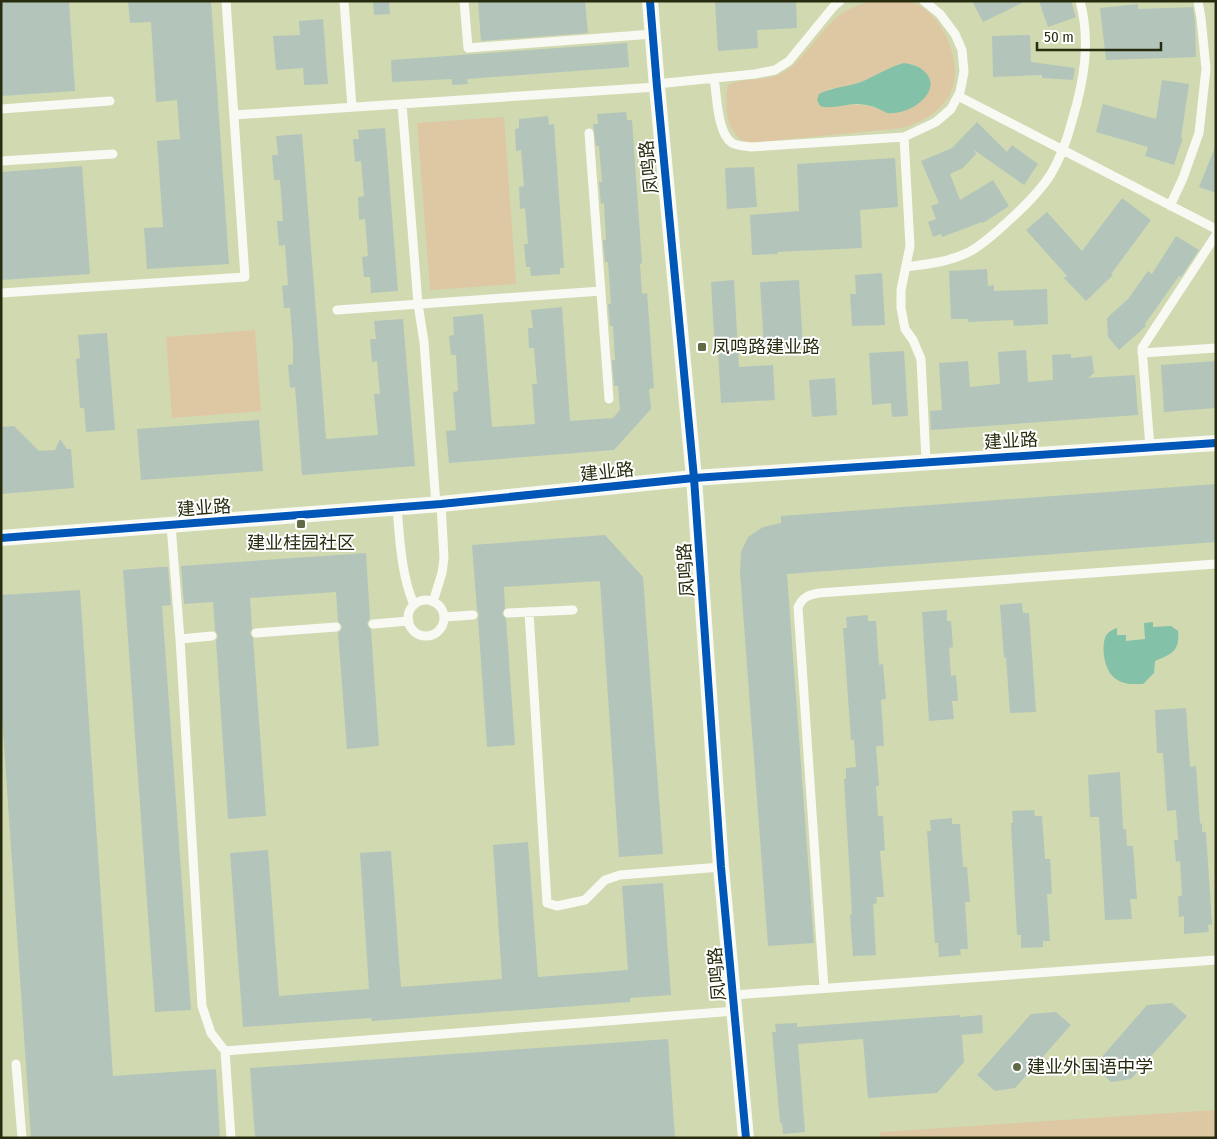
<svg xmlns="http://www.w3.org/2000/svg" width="1217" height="1139" viewBox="0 0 1217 1139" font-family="'Fira Sans Condensed','Noto Sans SC',sans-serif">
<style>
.green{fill:#dec8a3;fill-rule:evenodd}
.water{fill:#83c1a9}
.building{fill:#b3c5bb}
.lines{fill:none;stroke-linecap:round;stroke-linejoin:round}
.service{stroke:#f8f9f3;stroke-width:9}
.minor{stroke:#f8f9f3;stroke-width:16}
.cycleway-casing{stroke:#fff;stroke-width:11}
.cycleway{stroke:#0057b8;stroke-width:8}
.poi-dot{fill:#626947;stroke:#fff;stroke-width:2}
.labels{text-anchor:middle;stroke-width:4;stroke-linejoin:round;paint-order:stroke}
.street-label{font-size:18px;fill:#272c0e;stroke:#fff}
.poi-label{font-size:18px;fill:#272c0e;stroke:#fff;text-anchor:start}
</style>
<rect width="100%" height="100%" fill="#d1d9b1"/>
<!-- green -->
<path class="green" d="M869 1C881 1 896 0 908 1 943 9 966 66 949 96 938 114 921 122 903 128L749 143C726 136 724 106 728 85 745 77 767 82 784 72 808 57 819 30 841 14 850 8 860 5 869 1ZM904 63 915 65 924 70 888 113C873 105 858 103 840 106L827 89C839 88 851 86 863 81 877 75 889 67 904 63Z
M504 117 516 284 430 290 417 123Z
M255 330 261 411 172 418 166 337Z
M1216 1110V1138H880V1132Z"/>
<!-- water -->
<path class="water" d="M904 63C911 64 920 66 925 72 941 88 919 107 904 111 900 112 892 114 888 113 886 113 884 111 881 110 874 106 867 105 859 104 846 103 833 110 820 106L817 100 819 94C832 87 847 87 861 82 875 76 889 67 904 63Z
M1153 622V627L1171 626 1178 631C1180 651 1172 654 1155 661L1154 673 1143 684C1134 684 1124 685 1116 679 1105 672 1101 650 1105 638 1107 632 1112 630 1117 628V635H1126V641L1145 639 1144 623Z"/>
<!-- building -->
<path class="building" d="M1 1H69L75 91 1 96Z
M128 1H211L229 264 147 269 144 228 163 227 157 141 180 139 177 100 156 102 151 22 130 23Z
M373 1H389L390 14 374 15Z
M478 1H585L588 33 481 41Z
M715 1H796L797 28 757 30 758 48 718 51Z
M972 1H1026L983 22Z
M1039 1H1071L1076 17 1048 27Z
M1138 4V9L1193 7 1195 21 1196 57 1106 60 1100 8Z
M323 19 328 84 304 85 303 68 276 70 273 36 300 35 299 21Z
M1030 35 1031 62 1075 68 1073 80 1042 78V75L993 77 992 36Z
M627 43 629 67 467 79 468 84 452 85V79L392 82 391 60Z
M1162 80 1189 84 1181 138H1183L1174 165 1145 156 1148 147 1096 132 1103 104 1156 119Z
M626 112 627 120H632L642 263 640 264 642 294 647 293 654 388 649 389 651 409 614 450 449 463 446 431 456 430 453 392 458 391 456 355H451L449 336 454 335 453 317 483 314 492 427 535 424 532 384H537L534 348H529L528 328H533L531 310 562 307 570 421 613 418 620 410 618 386H614L612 360H615L613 326H610L608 304H611L608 262H605L603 240H606L604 203 601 204 599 182H602L599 146H596L593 124H598L597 114Z
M548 116 549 125 554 124 564 268H560V274L531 276 530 267H526L524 244H528L525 208 520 209 519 187 524 186 521 150 516 151 515 129 519 128V119Z
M977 122 1007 152 1012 145 1038 164 1024 185 974 150 976 154 963 168 950 174 960 200 993 180 1009 206 983 223 982 222 942 237 941 234 933 237 928 222 936 219 931 206 939 203 921 161 952 148Z
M385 128 398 291 371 293 370 277H364L362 257 368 256 365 219 359 220 358 197 364 196 361 161 355 162 353 139H359L358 130Z
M302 134 326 439 378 435 374 394H380L377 361 372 362 370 339H376L374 321 403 319 415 466 302 475 295 387 290 388 288 365 293 364V346L290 308H284L282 286 288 285 285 245 279 246 277 221H283L280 180H274L272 155H278L276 136Z
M1215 147H1216V193L1199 187Z
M895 158 898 207 860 210 862 248 777 252 778 254 752 255 750 215 799 211 797 164Z
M82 166 90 274 1 280V172Z
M754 167 757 207 727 209 725 168Z
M1122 198 1151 220 1111 274 1113 275 1086 301 1064 278 1067 276 1026 230 1047 212 1082 251Z
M1176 236 1199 250 1181 277 1179 276 1145 324 1146 326 1119 350 1108 337 1107 318 1128 299 1148 271 1152 274Z
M987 269 988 286 994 285V291L1047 289 1048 324 1014 326 1013 320 968 322V319H951L949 271Z
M882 273 885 325 852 326 850 294H856L855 275Z
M734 280 739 367 773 365 775 400 721 403 718 350 715 351 711 282Z
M799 280 803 347 764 349 760 282Z
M107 333 115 430 86 432 84 408H80L76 359 80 358 78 335Z
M1026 350 1028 382 1053 380 1052 355 1071 354V358L1092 356 1094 373 1088 378 1135 375 1138 415 931 430 930 411 942 410 939 363 968 361 970 387 1000 384 998 352Z
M904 351 908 416 892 417 891 403 872 405 869 353Z
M1216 361V408L1164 412 1161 365Z
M835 378 837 415 812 417 809 380Z
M259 420 263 471 141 480 137 429Z
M14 426 39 451 55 450 60 439 67 449H71L74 488 1 494V427Z
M1216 484V542L787 574 814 943 768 946 740 572 741 552 748 537 763 527 781 523V516Z
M605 535 643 577 663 854 619 857 600 581 504 587 505 608 502 614 506 619 515 745 487 747 478 619 479 614 477 610 472 545Z
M366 553 370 618 367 624 371 630 379 746 347 749 338 633 341 630 342 626 338 621 336 592 250 598 252 628 250 634 253 638 266 816 228 819 216 641 218 636 215 630 213 602 184 604 181 566Z
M159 567H168L171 605 162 606 191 1010 155 1012 123 570Z
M80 590 113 1076 216 1069 220 1138H31L1 702V595Z
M1022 603 1023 613H1029L1036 712 1010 713 1006 657 1004 658 1000 605Z
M947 610V621H951L953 647 949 648 951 676 956 675 958 701H952L954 719 929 721 922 612Z
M868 615V621H876L879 665 883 664 886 699 881 700 884 746H876L879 786H876L878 816H883L885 850 880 851 884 897H876L877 903 873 904 876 955 853 956 850 915 852 914 844 779H846V768L856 767 854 740H851L843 628H847L846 617Z
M1186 708 1190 767 1196 766 1200 824 1202 823V832H1206L1212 924 1208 925 1209 932 1184 934V916L1179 917 1178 896H1182L1180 861 1176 862 1174 840H1178L1176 810 1167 811 1163 753H1157L1155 710Z
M1120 772 1123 829H1126L1127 846H1133L1137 899H1130L1132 919 1105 920 1099 817H1090L1088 775Z
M1034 810 1035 816H1042L1045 859H1050L1052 894H1047L1050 941H1043V947L1021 948V935H1017L1011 823H1013L1012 811Z
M952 818V824H960L963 867H967L970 902H965L968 949H960L961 955 939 957 938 943H935L927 831H931L930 820Z
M528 842 538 977 628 970 622 886 663 883 671 995 630 998V1002L372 1021 371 1018 243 1027 230 853 268 850 279 996 369 989 360 853 391 851 401 987 502 979 493 845Z
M1172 1003 1187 1016 1131 1079 1111 1082 1094 1066 1147 1005Z
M1056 1012 1071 1025 1015 1088 995 1091 977 1075 1031 1014Z
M960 1015V1017L982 1015 983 1033 962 1035 964 1062 937 1093 868 1098 863 1039 798 1044 805 1132 783 1134 782 1123H780L772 1032H776L775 1024 797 1023V1027Z
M668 1039 675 1138H255L250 1068Z"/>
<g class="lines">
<!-- service -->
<path class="service" d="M344 1 352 107
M464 1 468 48 653 34
M714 78C717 95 717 133 732 143 737 146 745 146 751 147L904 137 936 122 951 109 960 92 964 72 962 50 955 34 940 14 924 1
M656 84 755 74 775 70 789 61 834 6 840 1
M958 96 1216 229
M402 104 418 304 424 342 436 505
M1 109 110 101
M234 115 657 87
M589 133 609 399
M904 137 910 246 901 290V308L905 329 913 340 921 359 926 461
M1 161 113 154
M1170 206 1183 178 1199 133 1206 69 1201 18 1198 1
M906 267C928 264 949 262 969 252 982 245 994 234 1005 224 1022 209 1039 193 1051 174 1061 157 1067 140 1072 121 1084 81 1091 42 1080 1
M1 293 245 277 226 1
M337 310 601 291
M1142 353 1216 348
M1150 447 1142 348 1216 235
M397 508C400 541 401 574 414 605
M171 525 180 639 202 1006 211 1033 225 1051
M408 618a18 18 0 1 1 36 0a18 18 0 1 1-36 0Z
M433 602 442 573 444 558 441 504
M529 612 547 903 557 906 585 900 605 880 620 875 721 867
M508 613 573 610
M444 617 473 615
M373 624 409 621
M256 633 336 627
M180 639 212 636
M824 988 798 607C803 597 808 595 819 593L1216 564
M734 995 1216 960
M16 1064 22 1138
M231 1138 225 1051 735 1011"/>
<!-- minor -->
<path class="minor" d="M650 1 657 87 694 478 721 867 746 1138
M1 538 441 504 694 478 1216 443"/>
<!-- cycleway casing -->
<g class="cycleway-casing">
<path id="cycleway" d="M650 1 657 87 694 478 721 867 746 1138
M1 538 441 504 694 478 1216 443"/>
</g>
<!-- cycleway -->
<use href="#cycleway" class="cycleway"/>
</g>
<!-- markers -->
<g class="poi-dot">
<rect x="697" y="342" width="10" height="10" rx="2.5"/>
<rect x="296" y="519" width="10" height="10" rx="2.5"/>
<circle cx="1017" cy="1067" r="5"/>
</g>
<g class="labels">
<!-- street labels -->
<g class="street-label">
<text transform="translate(649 167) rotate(-96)" y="6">凤鸣路</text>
<text transform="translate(1011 441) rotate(-3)" y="6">建业路</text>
<text transform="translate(607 472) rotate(-6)" y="6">建业路</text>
<text transform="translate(204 508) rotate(-4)" y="6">建业路</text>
<text transform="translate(686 570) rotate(-94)" y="6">凤鸣路</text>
<text transform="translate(717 974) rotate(-95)" y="6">凤鸣路</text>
</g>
<!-- poi labels -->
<g class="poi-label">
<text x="712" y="353">凤鸣路建业路</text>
<text x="301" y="549" text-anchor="middle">建业桂园社区</text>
<text x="1027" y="1073">建业外国语中学</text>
</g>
</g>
<!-- border -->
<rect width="1217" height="1139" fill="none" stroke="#272c0e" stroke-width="5"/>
<!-- scale -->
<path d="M1037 42v8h124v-8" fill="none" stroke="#272c0e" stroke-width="2.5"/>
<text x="1044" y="42" font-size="15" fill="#272c0e" stroke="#ffffff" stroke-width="4" paint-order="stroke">50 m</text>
</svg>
